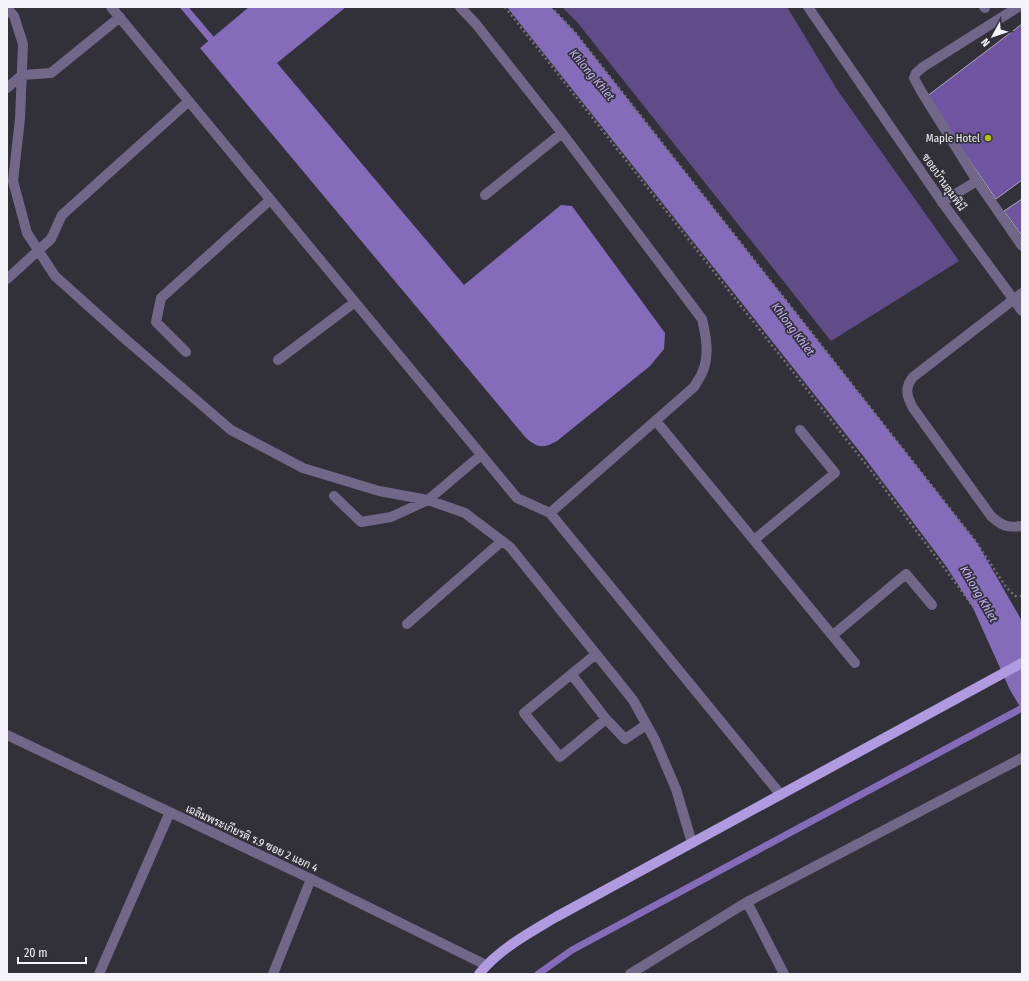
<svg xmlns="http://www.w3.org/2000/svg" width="1029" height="981" viewBox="0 0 1029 981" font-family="'Fira Sans Condensed',Sarabun,sans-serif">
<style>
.green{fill:#604c89}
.water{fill:#856cba}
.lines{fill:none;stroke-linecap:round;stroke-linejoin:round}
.stream{stroke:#856cba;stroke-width:7}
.building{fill:#6f55a1;stroke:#adaab6}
.path{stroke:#727179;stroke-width:2.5;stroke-dasharray:2 3;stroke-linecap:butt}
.lane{stroke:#716789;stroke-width:10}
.street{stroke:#716789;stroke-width:10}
.primary{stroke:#b09be0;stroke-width:10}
.poi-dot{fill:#afc506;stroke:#323039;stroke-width:1.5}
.labels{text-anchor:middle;stroke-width:3.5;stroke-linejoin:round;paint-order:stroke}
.poi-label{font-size:11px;fill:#f4f3f9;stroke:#323039;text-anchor:end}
.street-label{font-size:11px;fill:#f4f3f9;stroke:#323039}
.water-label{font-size:12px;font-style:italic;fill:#c6b3f2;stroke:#323039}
</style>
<rect width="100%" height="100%" fill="#323039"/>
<!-- green -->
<path class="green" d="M562 7H787L838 91 959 261 831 341 577 22Z"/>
<!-- water -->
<path class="water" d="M249 7H346L277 63 464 285 561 205 572 206 665 333 664 349 650 366 557 441C543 449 538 448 526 438L200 48Z
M507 7H551L574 31 977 543 1022 621V710L1010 690 973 608 946 566 864 457Z"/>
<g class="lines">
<!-- stream -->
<path class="stream" d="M184 7 211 39
M538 974 572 950 1022 708"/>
</g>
<!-- building -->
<path class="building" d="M1022 24V180L996 199 926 97Z
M1022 199V236L1004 211Z"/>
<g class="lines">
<!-- path -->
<path class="path" d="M505 7 872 472 975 609
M551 7 574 31 977 543 1006 587 1015 596H1022"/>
<!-- lane -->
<path class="lane" d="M111 7 517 498 550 513
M460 7 476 24 562 133 702 319C706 336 710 356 702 373 700 378 696 383 694 387L550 513 781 795
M984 7 985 8
M1018 7 923 67 916 73 914 78 921 91 977 181 1022 246
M7 8 14 16 23 44 20 119 13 181 27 233 55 276 124 338 231 430 303 468 379 491 428 500 465 513 510 547 633 700 655 740 676 789 692 843
M7 88 22 75 51 73 120 17
M485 195 562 133
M942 202 977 181
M7 279 51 239 62 215 189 101
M1022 293 913 377C904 388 907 397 913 408L991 516C1002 526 1007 528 1022 526
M186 352 156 322 161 298 270 200
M278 360 355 302
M656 421 855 663
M334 496 361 522 391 517 428 500 481 455
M754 540 835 473 800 430
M407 624 502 541
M833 635 906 574 932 605
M596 654 524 713 560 757 606 719 625 739 646 725
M572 675 606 719
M747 902 784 974
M630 974 747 902 1022 758"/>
<!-- street -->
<path class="street" d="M808 7 942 202 1022 311
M7 735 311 879 486 965
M99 974 170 812
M273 974 311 879"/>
<!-- primary -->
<path class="primary" d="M479 974C499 949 529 933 556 917L1022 663"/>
</g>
<!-- markers -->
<circle class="poi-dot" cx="988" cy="138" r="4"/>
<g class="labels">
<!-- poi labels -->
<g class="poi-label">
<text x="980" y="142">Maple Hotel</text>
</g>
<!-- street labels -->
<g class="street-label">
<text transform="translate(944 182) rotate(55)" y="4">ซอยบ้านลุมพินี</text>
<text transform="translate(252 838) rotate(25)" y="4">เฉลิมพระเกียรติ ร.9 ซอย 2 แยก 4</text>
</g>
<!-- water labels -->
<g class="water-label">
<text transform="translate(592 75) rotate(50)" y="4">Khlong Khlet</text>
<text transform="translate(793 329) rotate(53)" y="4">Khlong Khlet</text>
<text transform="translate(979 594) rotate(60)" y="4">Khlong Khlet</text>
</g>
</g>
<!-- border -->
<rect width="1029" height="981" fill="none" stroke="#f4f3f9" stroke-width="16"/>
<!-- north arrow -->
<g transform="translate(993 36) rotate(230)" stroke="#323039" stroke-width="3" paint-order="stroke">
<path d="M0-3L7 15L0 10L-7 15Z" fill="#f4f3f9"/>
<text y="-6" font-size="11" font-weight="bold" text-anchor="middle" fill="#f4f3f9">N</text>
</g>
<!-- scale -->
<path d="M18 957v6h68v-6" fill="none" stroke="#f4f3f9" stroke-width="2"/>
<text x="24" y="957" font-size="12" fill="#f4f3f9" stroke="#323039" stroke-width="3" paint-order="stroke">20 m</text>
</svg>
